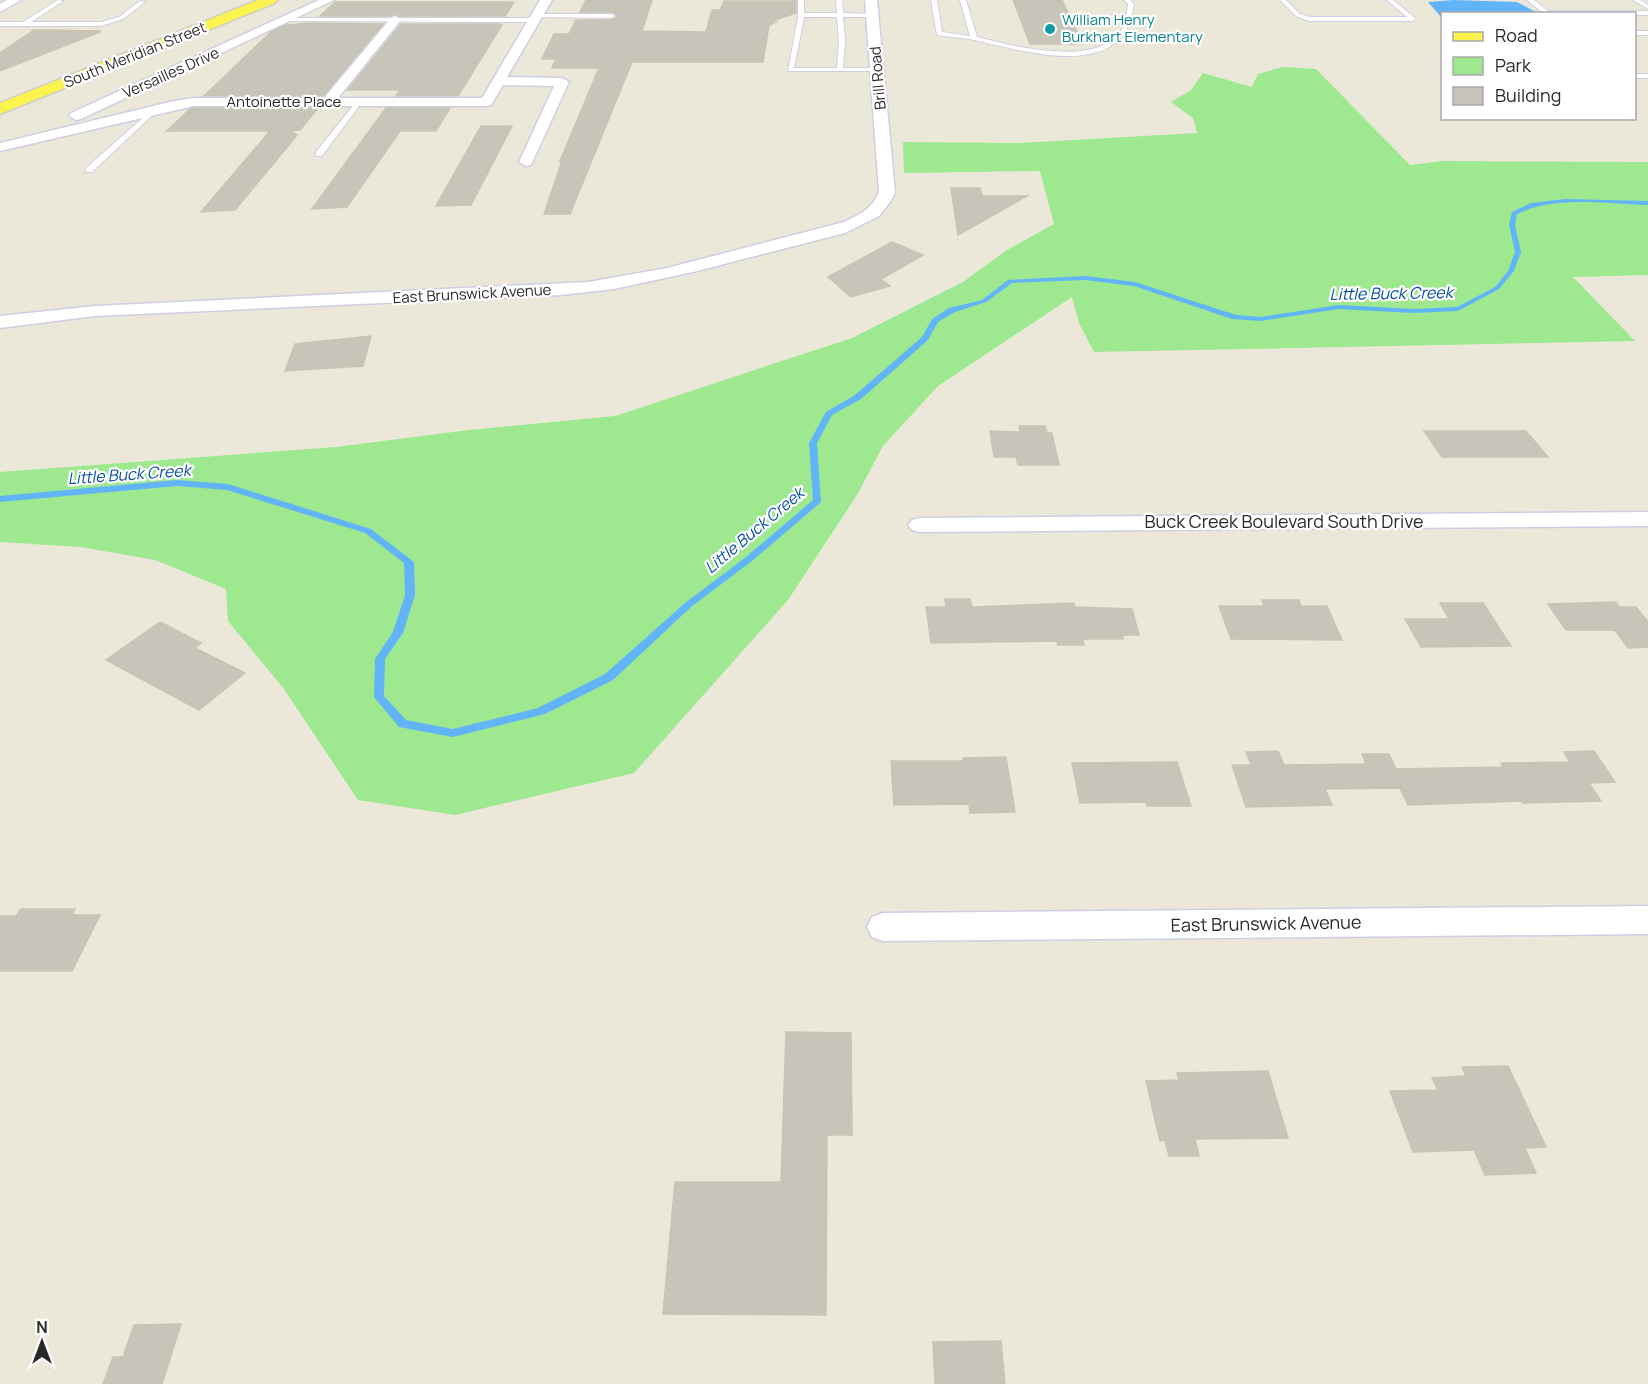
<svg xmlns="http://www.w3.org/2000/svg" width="1648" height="1384" viewBox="0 0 1648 1384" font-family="Manrope,sans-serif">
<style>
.green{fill:#9ee890}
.water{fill:#62b4f8}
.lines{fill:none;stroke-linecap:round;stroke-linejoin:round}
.stream{fill:#62b4f8;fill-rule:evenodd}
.building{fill:#c7c4b9;stroke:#c8c4b2;stroke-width:1.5}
.service-casing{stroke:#cecee3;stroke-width:2}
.minor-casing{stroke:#cecee3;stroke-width:3}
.primary-casing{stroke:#ccc;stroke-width:3}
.service{fill:#fff;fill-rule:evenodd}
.minor{fill:#fff;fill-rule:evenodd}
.primary{fill:#fbf34f;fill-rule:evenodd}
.culture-dot{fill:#0f9aa8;stroke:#fff;stroke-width:2}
.labels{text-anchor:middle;stroke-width:4.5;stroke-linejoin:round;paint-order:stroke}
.far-culture-label{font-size:15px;fill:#0d838f;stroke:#fff;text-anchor:start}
.far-street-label{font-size:15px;fill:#292929;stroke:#fff}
.far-water-label{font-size:16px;font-style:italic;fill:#034ea2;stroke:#fff}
.street-label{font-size:18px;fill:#292929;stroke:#fff}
</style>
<rect width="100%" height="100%" fill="#ece8d9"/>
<!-- green -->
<path class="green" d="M1282 67 1316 69 1410 165 1442 161 1648 162V275L1573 277 1635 341 1094 352 1079 323 1072 297 938 386 883 446 857 495 788 600 634 773 455 815 358 800 284 689 228 621 226 589 155 560 80 547 0 542V472L336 447 469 430 615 416 852 338 963 282 1007 250 1054 224 1040 171 904 173 903 142 1019 143 1197 133 1193 118 1171 102 1191 90 1203 73 1252 87 1258 74Z"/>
<!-- water -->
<path class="water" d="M1453 0 1517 2 1538 13 1442 14V18L1428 2Z"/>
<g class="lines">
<!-- stream -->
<path class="stream" d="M1565 199 1648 201V205C1606 204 1556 195 1517 214L1515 225 1521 252 1514 271 1499 289 1458 311 1413 313 1339 309 1261 321 1232 319 1134 286 1085 280 1012 283 986 302 955 312 938 322 928 340 910 356 861 399 832 415 817 443 821 501 820 503 752 561 691 607 613 680 545 714 453 737 399 727 374 697 375 659 393 632 405 595 404 563 365 533 227 490 177 486 0 502V496L177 480 228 484 371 529 414 562 415 595 403 633 385 659 384 696 406 720 453 729 538 708 605 674 685 603 746 557 813 500 809 443 826 412 855 395 922 337 932 319 949 308 982 300 1008 280 1085 276 1135 282 1236 315 1261 317 1339 305 1413 309 1457 307 1495 287 1508 271 1515 252 1509 225 1512 212 1531 203Z"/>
</g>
<!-- building -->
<path class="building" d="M586 0H652L642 31 706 32 712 10H720L724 1H796V13L772 21 776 22 769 25 763 62H632L570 214H544L562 161H560L599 68H552L556 59H542L554 34H569L576 20H612L617 17 612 12H580Z
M1013 0H1062L1083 44H1030Z
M335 2H514L505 16H320Z
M312 23 383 24 323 96H204L271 32 286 25Z
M401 24H499L502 25 458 96H396L400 90H348Z
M34 30 100 31V32L0 71V53Z
M194 108H318L300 130H291L297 135 235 210 201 212 270 131H167L190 109Z
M386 108H450L436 131H400L347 207 312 209Z
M481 126H512L471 205 436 206Z
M951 188H980L982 196H1027L958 235Z
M892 242 923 255 881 279 890 286 851 297 828 277Z
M371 336 363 366 285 371 295 344Z
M1019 426H1045L1047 433H1052L1059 465H1018L1016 457H994L990 431 1020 432Z
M1424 431H1526L1548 457H1442Z
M945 599H970L972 607 1074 603 1075 607 1132 609 1139 635H1122L1123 639H1083L1084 645H1058L1057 641 931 643 926 607H946Z
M1262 600H1299L1301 606H1327L1342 640 1231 639 1219 606H1264Z
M1616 602 1619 607H1636L1648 622V647L1628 648 1615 630H1566L1548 604Z
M1440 603H1483L1511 646 1421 647 1405 619H1449Z
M160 622 201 643 195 648 245 673 199 710 106 660Z
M1278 751 1284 765 1366 764 1362 754H1389L1396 769 1503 767 1501 763 1570 762 1564 752 1594 751 1615 782 1589 783 1601 801 1523 803 1522 801 1408 805 1400 788 1325 789 1332 805 1246 807 1232 765H1251L1246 752Z
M1006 757 1015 812 970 813 969 804 894 805 891 761H963V758Z
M1177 762 1191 806H1147L1146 802 1080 803 1072 763Z
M21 909H75L72 915H100L72 971H0V916H16Z
M786 1032 851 1033 852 1135H827L826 1315 663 1314 675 1182H781Z
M1508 1066 1546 1147 1525 1148 1536 1173 1485 1175 1474 1150 1413 1152 1390 1091 1438 1090 1432 1078 1466 1076 1462 1067Z
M1268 1071 1288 1138 1195 1139 1199 1156H1169L1165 1140 1160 1141 1146 1081 1179 1080 1177 1073Z
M181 1324 162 1384H103L113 1357H123L134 1325Z
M1001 1341 1005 1384H935L933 1342Z"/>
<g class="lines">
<!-- service casing -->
<g class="service-casing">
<path id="service" d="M58 0 63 1 31 22H101L119 17 140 1 145 2 123 19 101 26H0V22H23Z
M798 0H804V13H837L836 0H842L843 13 875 14 873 17H843L845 41 843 68H877L879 71H788L798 17ZM804 17H837L839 41 837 68H794Z
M931 0H937L942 32 970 36 960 0H966L977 37C1013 46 1101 70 1123 27 1126 21 1127 11 1128 4L1124 0H1130L1134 4C1131 19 1128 35 1114 44 1076 70 1010 47 969 39 958 37 948 37 937 35Z
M1280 0H1286L1300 14 1310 17H1407L1387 0H1393L1416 19 1413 21H1309L1296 16Z
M1527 0H1534L1548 11H1648V15L1544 14Z
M1633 0H1640L1648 5V9Z
M536 14H612L615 16 612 18 534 17Z
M283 18H534L537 20 534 22 281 21Z
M1634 31H1648V35H1634Z
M1634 74H1648V78H1634Z
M357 101 362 102 322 156H316V152Z
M154 108 159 109 92 172H86V168Z"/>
</g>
<!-- minor casing -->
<g class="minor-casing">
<path id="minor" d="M7 0H21L0 12V4Z
M319 0H334L81 119 76 120 69 116 71 113Z
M540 0H552L507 77 562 78 569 82 531 165 526 166 519 162 554 86 503 85 491 105 486 106H194L0 151V143L174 101 194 98H324L391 18 395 16 401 20 338 98H482Z
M865 0H877L895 192 891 201 879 216 845 233 693 272 614 289 561 295 95 316 0 328V316L95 306 588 282 667 268 844 222C859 215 873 208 879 192Z
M1648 512V526L920 532 912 530 908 525 912 520 920 518Z
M1648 906V934L883 941 872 937 867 927 872 917 883 913Z"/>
</g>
<!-- primary casing -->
<g class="primary-casing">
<path id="primary" d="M258 0H277L275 3 0 114V103Z"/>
</g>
<!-- service -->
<use href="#service" class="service"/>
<!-- minor -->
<use href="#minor" class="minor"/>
<!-- primary -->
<use href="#primary" class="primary"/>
</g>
<!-- markers -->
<circle class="culture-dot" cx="1050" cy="29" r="6"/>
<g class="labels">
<!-- far-culture labels -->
<g class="far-culture-label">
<text x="1062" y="25">William Henry<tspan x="1062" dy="17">Burkhart Elementary</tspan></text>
</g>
<!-- far-street labels -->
<g class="far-street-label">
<text transform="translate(135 55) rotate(-22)" y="5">South Meridian Street</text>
<text transform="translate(171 73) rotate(-24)" y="5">Versailles Drive</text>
<text transform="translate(878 78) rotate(-95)" y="5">Brill Road</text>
<text x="284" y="107">Antoinette Place</text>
<text transform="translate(472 294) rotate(-3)" y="5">East Brunswick Avenue</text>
</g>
<!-- far-water labels -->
<g class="far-water-label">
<text transform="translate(1391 293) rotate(-1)" y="6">Little Buck Creek</text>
<text transform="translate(129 474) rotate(-4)" y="6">Little Buck Creek</text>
<text transform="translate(754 530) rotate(-40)" y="6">Little Buck Creek</text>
</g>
<!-- street labels -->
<g class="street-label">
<text x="1284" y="528">Buck Creek Boulevard South Drive</text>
<text transform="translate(1266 924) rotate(-1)" y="6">East Brunswick Avenue</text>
</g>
</g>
<!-- legend -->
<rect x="1441" y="12" width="195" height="108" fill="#ffffff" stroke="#a9a9a9" stroke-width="1.5"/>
<rect x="1453" y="32" width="30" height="9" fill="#fbf34f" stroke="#a9a9a9" stroke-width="1.5"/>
<text x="1495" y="42" font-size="18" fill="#292929">Road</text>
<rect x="1453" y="57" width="30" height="18" fill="#9ee890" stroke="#a9a9a9" stroke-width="1.5"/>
<text x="1495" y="72" font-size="18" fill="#292929">Park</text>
<rect x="1453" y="87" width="30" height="18" fill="#c7c4b9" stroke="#a9a9a9" stroke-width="1.5"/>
<text x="1495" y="102" font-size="18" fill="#292929">Building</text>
<!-- north arrow -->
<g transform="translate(42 1342)" stroke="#ffffff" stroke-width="4.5" paint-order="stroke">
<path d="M0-4.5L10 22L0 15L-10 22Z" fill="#292929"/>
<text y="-9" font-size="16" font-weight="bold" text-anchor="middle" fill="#292929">N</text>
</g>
</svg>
